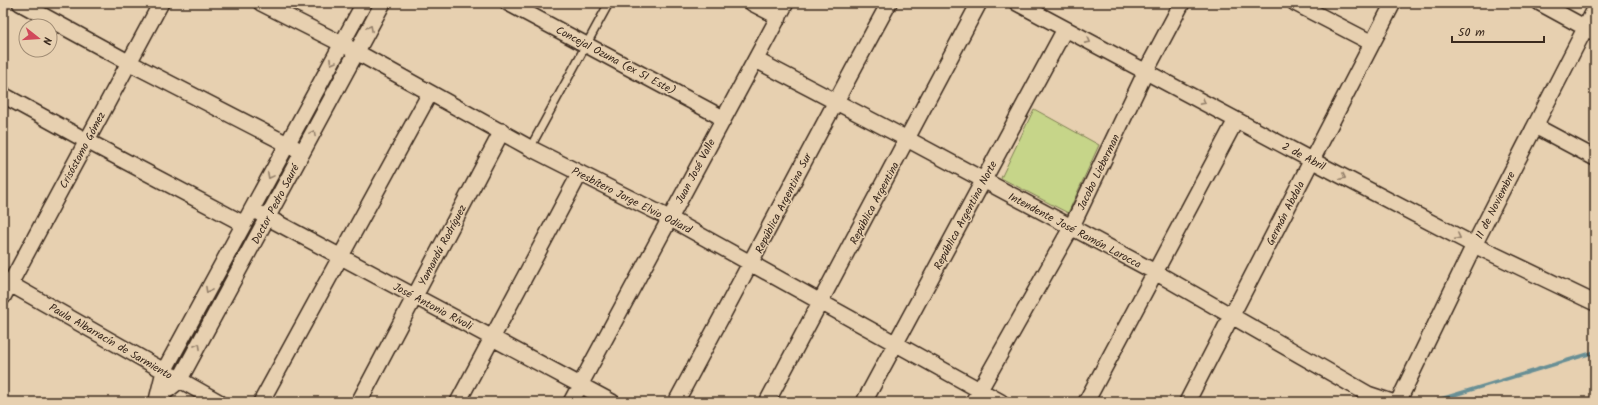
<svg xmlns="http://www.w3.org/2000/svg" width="1598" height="405" viewBox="0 0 1598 405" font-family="Kalam,sans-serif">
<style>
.green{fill:#c6d589;stroke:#808054}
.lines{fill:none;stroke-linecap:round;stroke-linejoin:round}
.stream{stroke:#678f95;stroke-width:3.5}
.lane-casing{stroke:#3b2a1e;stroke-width:10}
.street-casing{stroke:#3b2a1e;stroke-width:18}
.lane{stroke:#e7d0b0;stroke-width:7}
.street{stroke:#e7d0b0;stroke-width:15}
.oneway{stroke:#917d67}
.labels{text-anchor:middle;stroke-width:3;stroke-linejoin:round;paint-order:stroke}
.street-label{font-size:11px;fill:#3b2a1e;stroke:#e7d0b0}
</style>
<rect width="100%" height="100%" fill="#e7d0b0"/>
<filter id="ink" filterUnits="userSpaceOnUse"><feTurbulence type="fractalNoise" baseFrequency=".025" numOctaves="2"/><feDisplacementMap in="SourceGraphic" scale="8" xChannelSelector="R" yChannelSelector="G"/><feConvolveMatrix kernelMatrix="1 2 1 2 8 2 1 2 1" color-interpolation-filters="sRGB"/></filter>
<g filter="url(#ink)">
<!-- green -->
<path class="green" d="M1034 109 1099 145 1068 213 1001 178Z"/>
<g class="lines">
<!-- stream -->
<path class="stream" d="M1431 402 1595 352"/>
<!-- lane casing -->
<g class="lane-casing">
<path id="lane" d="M530 148 609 3"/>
</g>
<!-- street casing -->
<g class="street-casing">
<path id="street" d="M20 3 128 62 295 148
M261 3 342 44 530 148 669 218 1001 402
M508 3 723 118
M752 3 779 17
M1017 3 1313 161 1474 245 1595 303
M1295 3 1372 43
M1540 3 1595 33
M756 60 907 139 1155 272 1368 394 1392 402
M3 95 87 141 244 224
M1535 126 1595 158
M259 213 612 402
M3 280 219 402
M3 297 161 3
M159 397 179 381 383 3
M157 400 164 371 364 3
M261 402 430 93
M359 402 502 131
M458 402 580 173
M571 402 786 3
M676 402C748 269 817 135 889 3
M767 402 979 3
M864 402 1065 29
M973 402 1071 228 1146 71 1182 3
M1086 402 1236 120
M1187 402 1393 3
M1398 402 1474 245 1595 9"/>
</g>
<!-- lane -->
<use href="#lane" class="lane"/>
<!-- street -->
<use href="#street" class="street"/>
</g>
<!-- one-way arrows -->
<defs><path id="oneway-chevron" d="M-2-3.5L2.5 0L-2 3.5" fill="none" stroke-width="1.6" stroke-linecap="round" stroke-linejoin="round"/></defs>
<g class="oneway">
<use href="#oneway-chevron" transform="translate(370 28) rotate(-62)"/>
<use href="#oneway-chevron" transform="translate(1088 41) rotate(28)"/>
<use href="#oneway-chevron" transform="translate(332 62) rotate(119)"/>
<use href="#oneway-chevron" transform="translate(1203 102) rotate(29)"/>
<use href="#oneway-chevron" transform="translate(313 133) rotate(-62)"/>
<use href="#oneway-chevron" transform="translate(270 176) rotate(118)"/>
<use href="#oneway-chevron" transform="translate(1343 177) rotate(27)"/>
<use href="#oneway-chevron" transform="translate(1458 237) rotate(27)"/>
<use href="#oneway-chevron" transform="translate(208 290) rotate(119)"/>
<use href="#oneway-chevron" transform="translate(198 346) rotate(-61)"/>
</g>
</g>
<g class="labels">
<!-- street labels -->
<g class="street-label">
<text transform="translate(616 60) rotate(28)" y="4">Concejal Ozuna (ex 51 Este)</text>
<text transform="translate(82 150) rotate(-62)" y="4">Crisóstomo Gómez</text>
<text transform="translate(1304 156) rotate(28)" y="4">2 de Abril</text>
<text transform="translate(695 171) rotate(-62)" y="4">Juan José Valle</text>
<text transform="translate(1098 172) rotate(-64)" y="4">Jacobo Lieberman</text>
<text transform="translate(632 200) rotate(27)" y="4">Presbítero Jorge Elvio Odiard</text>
<text transform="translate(783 203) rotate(-63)" y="4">República Argentina Sur</text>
<text transform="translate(874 203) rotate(-62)" y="4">República Argentina</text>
<text transform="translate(275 204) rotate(-62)" y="4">Doctor Pedro Sauré</text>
<text transform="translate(1495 205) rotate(-63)" y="4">11 de Noviembre</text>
<text transform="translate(1285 213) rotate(-63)" y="4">Germán Abdala</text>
<text transform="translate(965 215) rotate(-62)" y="4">República Argentina Norte</text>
<text transform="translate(1075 230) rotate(28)" y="4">Intendente José Ramón Larocca</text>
<text transform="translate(442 245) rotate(-62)" y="4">Yamandú Rodríguez</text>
<text transform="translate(433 306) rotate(28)" y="4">José Antonio Rívoli</text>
<text transform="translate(111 341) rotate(30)" y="4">Paula Albarracín de Sarmiento</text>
</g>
</g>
<!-- margin -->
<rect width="1598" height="405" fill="none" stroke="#e7d0b0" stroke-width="16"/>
<rect x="8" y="8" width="1582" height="389" fill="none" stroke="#3b2a1e" stroke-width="1.5" filter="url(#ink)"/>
<!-- north arrow -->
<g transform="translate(38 38) rotate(107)"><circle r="19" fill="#e7d0b0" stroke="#a28e76"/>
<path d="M0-3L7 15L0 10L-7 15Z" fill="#d1495b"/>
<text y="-6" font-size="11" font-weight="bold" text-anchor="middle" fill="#3b2a1e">N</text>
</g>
<!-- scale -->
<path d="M1452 36v6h92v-6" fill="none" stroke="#3b2a1e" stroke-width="2"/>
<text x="1458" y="36" font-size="12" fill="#3b2a1e" stroke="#e7d0b0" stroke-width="3" paint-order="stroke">50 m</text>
</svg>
